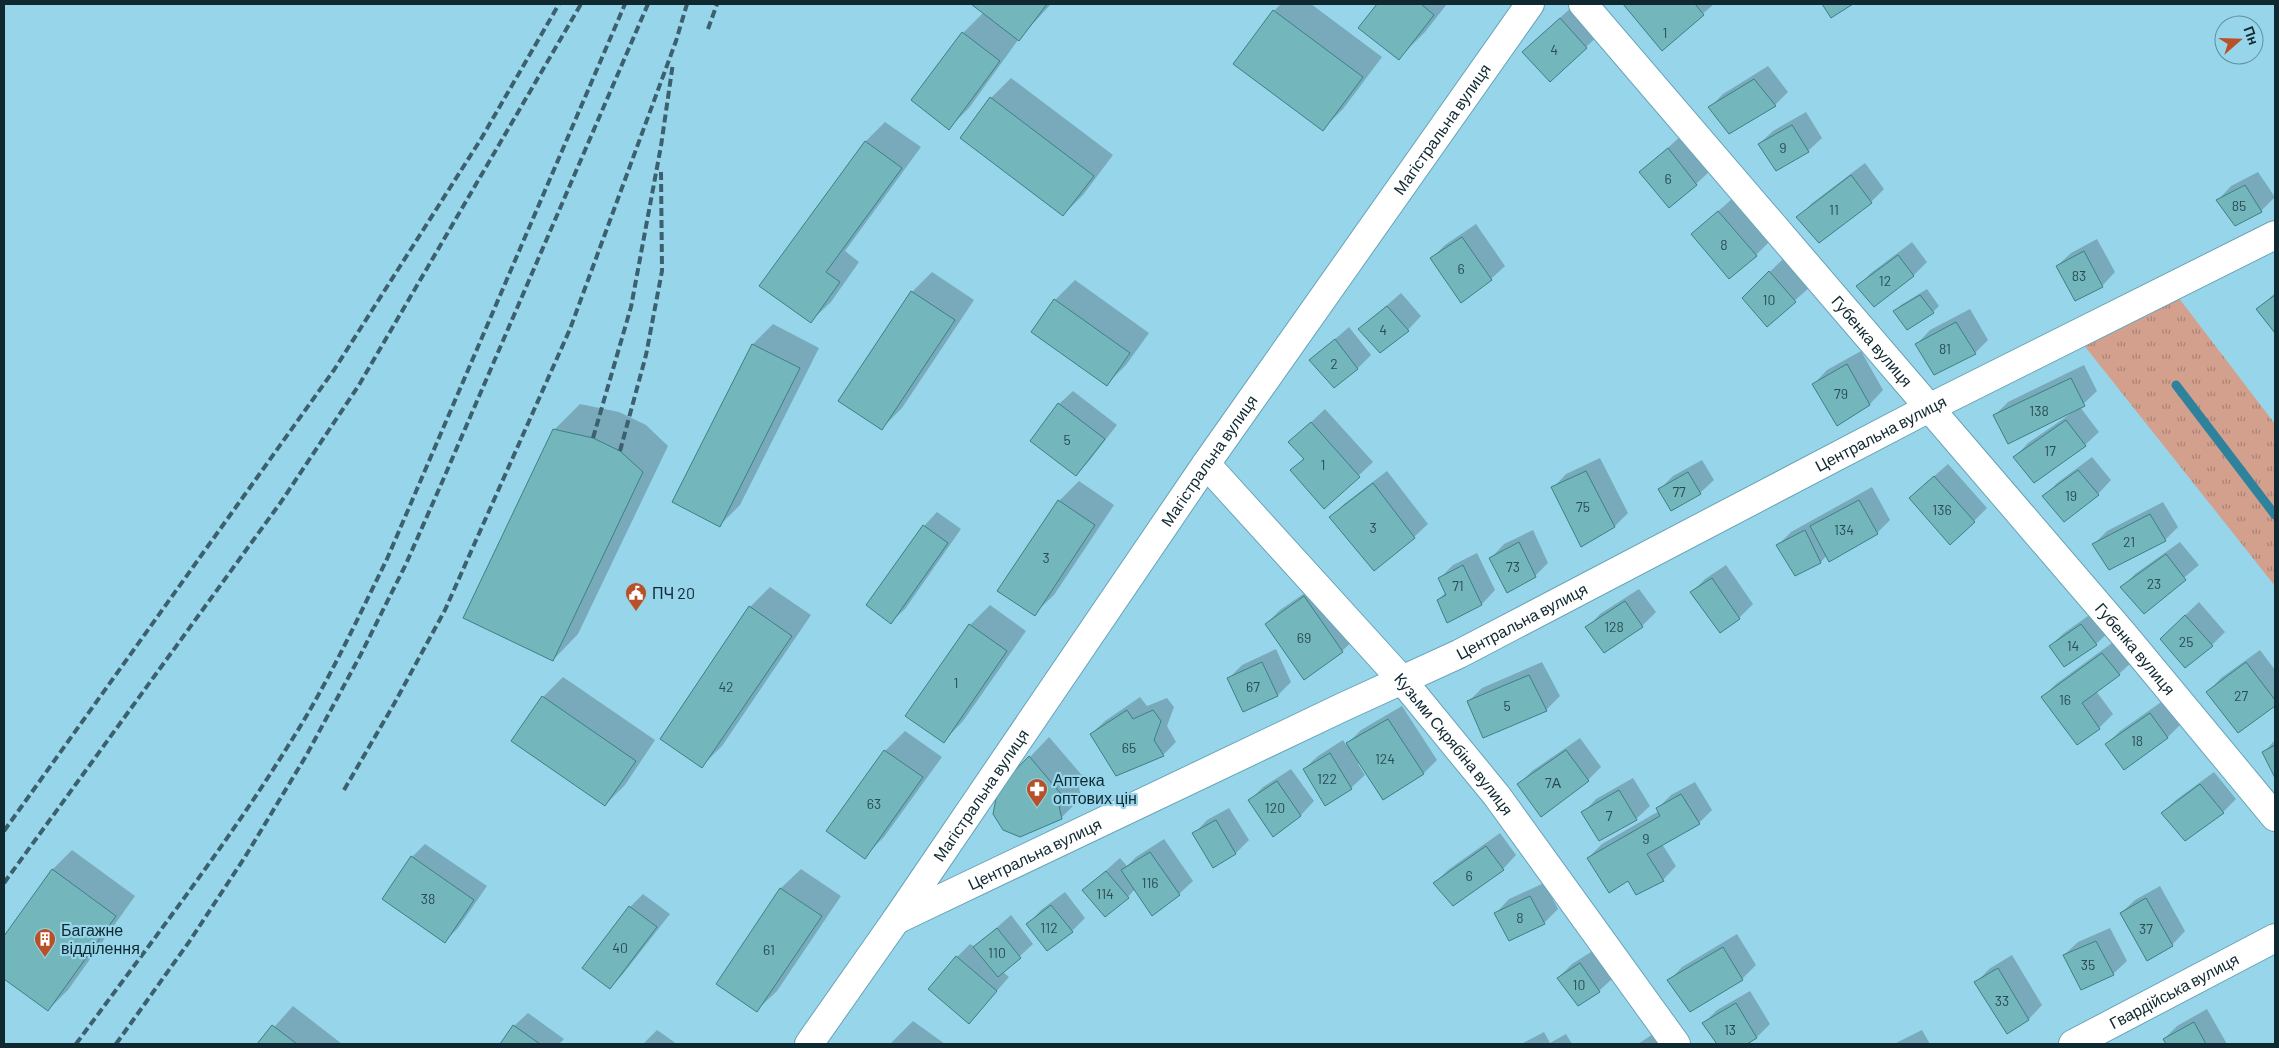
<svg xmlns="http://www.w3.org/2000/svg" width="2279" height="1048" viewBox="0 0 2279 1048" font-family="Barlow,sans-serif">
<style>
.grass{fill:url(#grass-tufts)}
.shadow{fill:#0003}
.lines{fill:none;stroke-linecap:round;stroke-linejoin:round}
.stream{stroke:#2e829b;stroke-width:9}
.building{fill:#73b6bb;stroke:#3c8084}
.street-casing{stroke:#68a4b8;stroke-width:30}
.secondary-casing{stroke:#68a4b8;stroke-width:30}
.street{stroke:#fff;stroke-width:28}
.secondary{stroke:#fff;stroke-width:28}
.rail{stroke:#3c606d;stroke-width:4;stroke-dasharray:8 4;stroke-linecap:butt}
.labels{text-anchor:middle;stroke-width:4.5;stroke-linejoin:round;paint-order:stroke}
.number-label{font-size:14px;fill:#294c54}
.street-label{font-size:16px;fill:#102931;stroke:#97d5ea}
.poi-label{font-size:16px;fill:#102931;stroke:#97d5ea;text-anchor:start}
</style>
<defs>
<pattern id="grass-tufts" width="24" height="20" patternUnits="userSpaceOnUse" patternTransform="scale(1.25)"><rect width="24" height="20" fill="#d3a08e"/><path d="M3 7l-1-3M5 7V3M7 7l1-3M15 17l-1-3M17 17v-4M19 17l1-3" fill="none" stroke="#aa8275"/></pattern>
</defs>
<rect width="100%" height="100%" fill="#97d5ea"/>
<!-- grass -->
<path class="grass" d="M2178 297 2275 424V586L2083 344Z"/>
<!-- shadow -->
<path class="shadow" d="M973 4H1051L1018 40 969 108 949 128 963 33 984 12Z
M1281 4H1311L1382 57 1343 109 1323 129 1274 11Z
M1379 4H1447L1425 32 1399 58 1360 28Z
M1624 4H1714L1662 49Z
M1574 5 1600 34 1586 47 1537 39Z
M1768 66 1788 92 1775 105 1710 107 1723 94Z
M1011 78 1113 155 1083 195 1063 215 962 138 991 98Z
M1806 112 1822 138 1808 151 1759 144 1773 131Z
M885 122 921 147 845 251 859 262 831 302 811 321 866 141Z
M1682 135 1710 171 1696 184 1641 172Z
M1865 163 1884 189 1871 202 1798 218 1811 204Z
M2258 172 2275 197 2261 211 2236 224 2218 200 2231 186Z
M1732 199 1769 242 1756 255 1692 234Z
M1476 224 1505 266 1491 279 1461 301 1432 258 1445 245Z
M2097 239 2115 272 2102 286 2057 266 2071 253Z
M1912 242 1927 262 1913 276 1858 286 1871 273Z
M1783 259 1809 288 1767 325 1743 298Z
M932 272 974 300 902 408 882 428 912 292Z
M1075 280 1149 333 1126 365 1106 385 1055 300Z
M1927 289 1939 306 1933 312 1895 311 1901 305Z
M1401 293 1421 316 1408 330 1360 329Z
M2275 293V331L2258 309Z
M1970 309 1988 340 1975 353 1917 344 1930 330Z
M773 324 819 348 740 505 720 525 674 502 753 344Z
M1349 327 1371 355 1358 368 1311 360Z
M1861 351 1883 390 1870 404 1837 425 1814 384 1827 370Z
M2084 365 2097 391 2080 407 2099 432 2085 445 2015 457 2028 443 2073 412 1995 415 2008 402Z
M1073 391 1117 425 1089 461 1076 475 1059 404Z
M580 404 619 412 646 425 668 446 578 634 553 660 554 430Z
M1325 409 1373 462 1324 508 1292 470 1304 458 1290 442Z
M2092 457 2111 480 2098 494 2044 497 2057 483Z
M1600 458 1628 513 1615 526 1553 488 1566 474Z
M1702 460 1714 480 1700 493 1659 490 1673 476Z
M1948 464 1987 508 1974 521 1924 485Z
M1387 471 1428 524 1414 537 1331 517 1344 504Z
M1079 481 1114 505 1054 595 1034 614 1059 501Z
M1872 487 1890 520 1877 533 1827 555 1821 562 1796 574 1778 545 1791 532Z
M2163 502 2178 527 2165 540 2094 544 2107 531Z
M937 512 961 529 905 609 891 622 924 526Z
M1533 530 1548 563 1535 576 1491 558 1504 544Z
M2180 542 2199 565 2144 612 2122 588 2135 574Z
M1477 553 1495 590 1482 604 1448 621 1438 600 1446 592 1440 578 1453 565Z
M1726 565 1753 604 1739 618 1720 632 1692 592 1705 579Z
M1318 584 1356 638 1342 651 1266 624 1280 610Z
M770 587 811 615 722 746 702 766 750 607Z
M1639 589 1656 612 1642 626 1604 651 1587 628 1600 614Z
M2199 602 2225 632 2212 645 2175 625Z
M990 605 1026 631 963 721 944 741 970 625Z
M2095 611 2110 631 2096 644 2064 665 2050 646 2064 633Z
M2116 640 2133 661 2119 674 2096 691 2113 714 2099 728 2077 744 2043 697 2056 684Z
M1276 649 1291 682 1278 695 1229 678 1242 665Z
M2260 650 2275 670V704L2239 731 2208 692 2221 678Z
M1542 662 1560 696 1546 710 1469 701 1482 688Z
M563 677 655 740 625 785 605 805 543 697Z
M1140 697 1147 706 1167 698 1174 707 1167 726 1176 742 1163 755 1091 734 1105 721Z
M2164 700 2181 724 2168 737 2125 768 2107 744 2120 731Z
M1402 706 1437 760 1424 773 1383 799 1360 763 1358 764 1365 775 1351 788 1304 769 1318 756 1343 740 1346 745 1361 730Z
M905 731 942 757 884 837 864 857 828 831 885 751Z
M1049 737 1086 780 1079 787 1081 798 1061 818 1030 757Z
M1580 738 1601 767 1588 780 1519 784 1532 771Z
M2275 740V775L2264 752Z
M1291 769 1314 801 1301 815 1273 835 1250 800 1263 787Z
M2214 772 2236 799 2223 812 2162 813 2176 800Z
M1633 778 1650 806 1636 819 1583 813 1596 799Z
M1695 782 1712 810 1699 823 1662 844 1676 866 1663 880 1588 858 1602 844 1659 811 1658 808 1671 795Z
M1229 808 1249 840 1236 853 1214 866 1194 834 1207 820Z
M1500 833 1516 855 1503 869 1453 905 1435 883 1448 870Z
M1164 839 1193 881 1179 894 1135 889 1128 897 1084 890 1120 858 1127 866 1136 857Z
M425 844 487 886 458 928 445 941 412 857Z
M72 850 135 896 68 990 48 1010 4 978V938L52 870Z
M801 869 841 896 777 991 757 1010 717 983 781 888Z
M1544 883 1558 909 1544 923 1510 939 1496 913 1509 899Z
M2160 886 2185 931 2172 945 2121 913 2135 900Z
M1065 892 1085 918 1072 931 1028 924 1041 910Z
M643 894 670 914 623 974 610 988 630 907Z
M1011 915 1033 944 1003 972 1009 977 969 1023 957 957 970 944 975 947Z
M2110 928 2127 961 2113 974 2064 955 2078 942Z
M1737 934 1756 965 1742 979 1690 1011 1669 981 1682 967Z
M1594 950 1613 978 1599 991 1558 978 1572 964Z
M2012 955 2042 1005 2029 1019 2007 1032 1976 983 1989 969Z
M1750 991 1770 1024 1757 1037 1745 1044H1718L1704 1023 1717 1010Z
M293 1006 342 1044H259Z
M2207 1009 2227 1044H2167L2164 1039 2177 1026Z
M528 1013 564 1039 559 1044H501L514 1026Z
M913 1021 945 1044H890Z
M657 1030 677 1044H643Z
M1922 1030 1930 1044H1894Z
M1544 1032 1550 1043 1566 1034 1572 1044H1521Z
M1653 1034 1661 1044H1638Z"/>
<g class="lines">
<!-- stream -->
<path class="stream" d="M2176 385 2275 515"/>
</g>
<!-- building -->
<path class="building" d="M971 4H1047L1019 41Z
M1377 4H1421L1434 15 1399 60 1358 28Z
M1623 4H1695L1704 15 1662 51Z
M1822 4H1853L1831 18Z
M1273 10 1363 77 1323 131 1233 64Z
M1560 18 1587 48 1550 82 1522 52Z
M962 32 1000 61 949 130 911 100Z
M1754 79 1776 106 1729 134 1708 107Z
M990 97 1094 176 1063 216 960 138Z
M1792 125 1809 152 1776 171 1758 144Z
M865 141 902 168 826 272 840 282 811 323 759 286Z
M1668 148 1697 185 1669 208 1639 172Z
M1851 175 1872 203 1819 243 1796 217Z
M2245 185 2262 212 2235 226 2216 200Z
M1718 211 1757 256 1729 279 1691 234Z
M1462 237 1492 280 1461 303 1430 258Z
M2084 251 2103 287 2075 301 2056 266Z
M1898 255 1914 276 1874 307 1856 286Z
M1769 271 1796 302 1767 327 1742 298Z
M911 291 955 320 882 430 838 401Z
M1920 295 1934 313 1907 330 1893 311Z
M2275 295V333L2256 309Z
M1054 299 1130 353 1107 386 1031 332Z
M1387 306 1409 331 1380 353 1358 329Z
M1956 322 1976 354 1934 375 1915 344Z
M1335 339 1358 369 1334 388 1309 360Z
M752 344 800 368 720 527 672 502Z
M1847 364 1870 405 1837 426 1812 384Z
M2071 378 2085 406 2008 444 1993 415Z
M1058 403 1105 439 1076 476 1030 441Z
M2066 420 2086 446 2034 483 2013 457Z
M1311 422 1360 477 1324 509 1290 470 1304 459 1288 442Z
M553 429 593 438 620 451 643 472 553 661 463 618Z
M2078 470 2099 495 2064 522 2042 496Z
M1586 471 1615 527 1581 547 1551 487Z
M1688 472 1701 494 1671 511 1658 489Z
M1934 476 1975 522 1950 545 1909 498Z
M1373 483 1415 538 1374 571 1329 517Z
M1058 500 1095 525 1035 616 997 591Z
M1859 500 1878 534 1829 562 1810 526Z
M2150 514 2166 541 2109 570 2092 544Z
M923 525 948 543 891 624 866 605Z
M1805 530 1821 563 1795 576 1776 545Z
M1519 542 1536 577 1507 593 1489 558Z
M2166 554 2186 580 2144 614 2120 587Z
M1463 565 1482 605 1447 623 1437 600 1446 595 1438 578Z
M1712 578 1740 619 1720 633 1690 592Z
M1304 596 1343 652 1304 680 1265 624Z
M1625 601 1643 627 1604 653 1585 627Z
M749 606 792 636 702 768 660 739Z
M2185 615 2213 646 2185 668 2160 639Z
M969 624 1007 651 944 743 905 716Z
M2081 624 2097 645 2064 667 2049 646Z
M2102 653 2120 675 2082 703 2100 729 2077 745 2041 697Z
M1262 662 1278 696 1243 712 1227 678Z
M2246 662 2275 700V706L2238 733 2206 692Z
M1529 675 1547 711 1483 738 1467 701Z
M542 696 636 761 605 806 511 741Z
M1127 710 1133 719 1153 710 1161 721 1154 740 1164 756 1116 776 1090 734Z
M2150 713 2168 738 2124 770 2105 744Z
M1388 719 1424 774 1383 800 1346 743Z
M2275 745V778L2262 752Z
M884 750 923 777 865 859 826 831Z
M1566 750 1589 781 1541 817 1517 784Z
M1330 753 1352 789 1325 806 1303 769Z
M1029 756 1067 801 1059 806 1062 819 1020 837 1003 830 993 814 998 788Z
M1277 781 1301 816 1273 837 1248 800Z
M2200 784 2224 813 2185 841 2161 813Z
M1619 790 1637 820 1599 841 1581 812Z
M1681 794 1700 824 1647 854 1664 881 1636 895 1628 881 1609 893 1587 858 1660 816 1656 808Z
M1216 820 1236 854 1213 868 1192 833Z
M1486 846 1504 870 1453 906 1433 883Z
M1150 852 1180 895 1152 916 1121 870Z
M411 856 474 900 445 943 382 899Z
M52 869 116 916 48 1011 4 979V936Z
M1106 871 1129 898 1105 917 1082 890Z
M780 888 822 916 757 1012 716 984Z
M1530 896 1545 924 1509 941 1494 913Z
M2146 898 2173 946 2147 961 2120 913Z
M1051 905 1073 932 1047 951 1026 924Z
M629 906 657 927 610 989 582 968Z
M997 928 1021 958 998 977 973 947Z
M2096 941 2114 975 2081 990 2063 955Z
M1723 947 1743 980 1690 1012 1667 980Z
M956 956 997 991 969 1024 928 989Z
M1580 963 1600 992 1578 1006 1557 978Z
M1998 968 2029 1020 2007 1034 1974 982Z
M1736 1003 1757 1038 1747 1044H1717L1702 1023Z
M2194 1022 2206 1044H2166L2163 1039Z
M272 1025 297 1044H257Z
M513 1025 540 1044H500Z"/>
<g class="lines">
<!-- street casing -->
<g class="street-casing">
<g id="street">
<path id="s1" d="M1583 4 2125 636 2275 817"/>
<path id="s2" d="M1206 464 1402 680 1497 796 1676 1044"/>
<path id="s3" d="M896 920 1206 464 1530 4"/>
<path id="s4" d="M2073 1044 2275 938"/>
</g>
</g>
<!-- secondary casing -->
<g class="secondary-casing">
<g id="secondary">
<path id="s5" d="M809 1044 896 920 1343 707 1459 654 1929 408 2275 235"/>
</g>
</g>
<!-- street -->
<use href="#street" class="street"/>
<!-- secondary -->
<use href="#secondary" class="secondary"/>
<!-- rail -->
<path class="rail" d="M708 29 717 4
M593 438 631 307 661 146 673 63
M620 451 646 355 662 271 661 171
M344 790 394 704 445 610 570 329 676 41 687 4
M4 831 334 370 481 139 559 4
M4 883 281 502 359 385 581 4
M76 1044C148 946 224 849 288 746 326 687 356 622 387 559L625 4
M116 1044 189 942 245 857 306 756 361 654 406 564 443 480 648 4"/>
</g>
<!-- icons -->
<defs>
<g id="civic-pin" transform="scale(1.125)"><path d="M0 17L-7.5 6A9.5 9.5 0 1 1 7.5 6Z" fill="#b85128" stroke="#97d5ea"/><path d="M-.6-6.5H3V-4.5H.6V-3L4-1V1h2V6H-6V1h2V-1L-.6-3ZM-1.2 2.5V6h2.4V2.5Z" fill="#fff"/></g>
<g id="pharmacy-pin" transform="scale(1.125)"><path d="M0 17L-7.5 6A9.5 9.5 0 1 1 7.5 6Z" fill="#b85128" stroke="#97d5ea"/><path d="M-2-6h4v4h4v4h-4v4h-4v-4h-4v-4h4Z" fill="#fff"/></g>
<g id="building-pin" transform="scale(1.125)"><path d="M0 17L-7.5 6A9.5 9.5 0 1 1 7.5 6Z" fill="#b85128" stroke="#97d5ea"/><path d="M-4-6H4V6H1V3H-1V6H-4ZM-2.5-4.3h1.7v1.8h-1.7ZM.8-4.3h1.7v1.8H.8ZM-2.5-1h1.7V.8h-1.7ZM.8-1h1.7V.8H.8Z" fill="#fff"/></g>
</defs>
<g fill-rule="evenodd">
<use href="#civic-pin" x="636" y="593"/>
<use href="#pharmacy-pin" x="1037" y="789"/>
<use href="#building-pin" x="45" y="939"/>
</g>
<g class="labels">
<!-- number labels -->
<g class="number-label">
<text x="1665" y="38">1</text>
<text x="1554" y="55">4</text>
<text x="1783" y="153">9</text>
<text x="1668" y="184">6</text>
<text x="2239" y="211">85</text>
<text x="1834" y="215">11</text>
<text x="1724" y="250">8</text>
<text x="1461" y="274">6</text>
<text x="2079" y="281">83</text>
<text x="1885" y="286">12</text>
<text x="1769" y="305">10</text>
<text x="1383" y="335">4</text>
<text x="1945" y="354">81</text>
<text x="1334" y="369">2</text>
<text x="1841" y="399">79</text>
<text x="2039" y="416">138</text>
<text x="1067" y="445">5</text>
<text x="2050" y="456">17</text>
<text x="1323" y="470">1</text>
<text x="1679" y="497">77</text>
<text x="2071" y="501">19</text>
<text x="1583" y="512">75</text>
<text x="1942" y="515">136</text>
<text x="1373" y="533">3</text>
<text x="1844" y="535">134</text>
<text x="2129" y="547">21</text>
<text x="1046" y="563">3</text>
<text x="1513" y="572">73</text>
<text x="2154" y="589">23</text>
<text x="1458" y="591">71</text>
<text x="1614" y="632">128</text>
<text x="1304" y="643">69</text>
<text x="2186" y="647">25</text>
<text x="2073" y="651">14</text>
<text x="956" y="688">1</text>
<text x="726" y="692">42</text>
<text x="1253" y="692">67</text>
<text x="2241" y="701">27</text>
<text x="2065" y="705">16</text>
<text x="1507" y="711">5</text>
<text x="2137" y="746">18</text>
<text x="1129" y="753">65</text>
<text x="1385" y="764">124</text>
<text x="1327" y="784">122</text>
<text x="1553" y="788">7А</text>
<text x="874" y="809">63</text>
<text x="1275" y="813">120</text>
<text x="1609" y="821">7</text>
<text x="1646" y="844">9</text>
<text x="1469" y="881">6</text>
<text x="1150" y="888">116</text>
<text x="1105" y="899">114</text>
<text x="428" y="904">38</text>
<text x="1520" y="923">8</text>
<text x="1049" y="933">112</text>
<text x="2146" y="934">37</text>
<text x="620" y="953">40</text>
<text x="769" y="955">61</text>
<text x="997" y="958">110</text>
<text x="2088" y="970">35</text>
<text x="1579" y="990">10</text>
<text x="2002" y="1006">33</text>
<text x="1730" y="1035">13</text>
</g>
<!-- street labels -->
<g class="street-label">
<text dy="6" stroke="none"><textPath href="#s3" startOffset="961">Магістральна вулиця</textPath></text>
<text dy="6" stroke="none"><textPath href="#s1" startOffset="444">Губенка вулиця</textPath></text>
<text dy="6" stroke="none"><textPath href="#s5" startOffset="1250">Центральна вулиця</textPath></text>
<text dy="6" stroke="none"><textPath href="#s3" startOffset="556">Магістральна вулиця</textPath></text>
<text dy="6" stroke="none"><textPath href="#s5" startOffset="845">Центральна вулиця</textPath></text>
<text dy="6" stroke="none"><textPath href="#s1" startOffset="849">Губенка вулиця</textPath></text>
<text dy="6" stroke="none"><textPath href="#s2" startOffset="374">Кузьми Скрябіна вулиця</textPath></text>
<text dy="6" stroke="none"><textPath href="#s3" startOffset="151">Магістральна вулиця</textPath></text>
<text dy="6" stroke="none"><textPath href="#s5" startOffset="305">Центральна вулиця</textPath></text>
<text dy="6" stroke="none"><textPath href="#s4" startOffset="114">Гвардійська вулиця</textPath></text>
</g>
<!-- poi labels -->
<g class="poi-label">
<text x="652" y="599">ПЧ 20</text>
<text x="1053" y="786">Аптека<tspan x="1053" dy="18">оптових цін</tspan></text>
<text x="61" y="936">Багажне<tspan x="61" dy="18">відділення</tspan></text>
</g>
</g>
<!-- border -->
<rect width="2279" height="1048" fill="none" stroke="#102931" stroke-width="10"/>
<!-- north arrow -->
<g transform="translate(2239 40) rotate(70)"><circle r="24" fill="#97d5ea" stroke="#6190a0"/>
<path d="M0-4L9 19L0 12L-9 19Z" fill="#b85128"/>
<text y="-8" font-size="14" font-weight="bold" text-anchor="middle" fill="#102931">Пн</text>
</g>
</svg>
